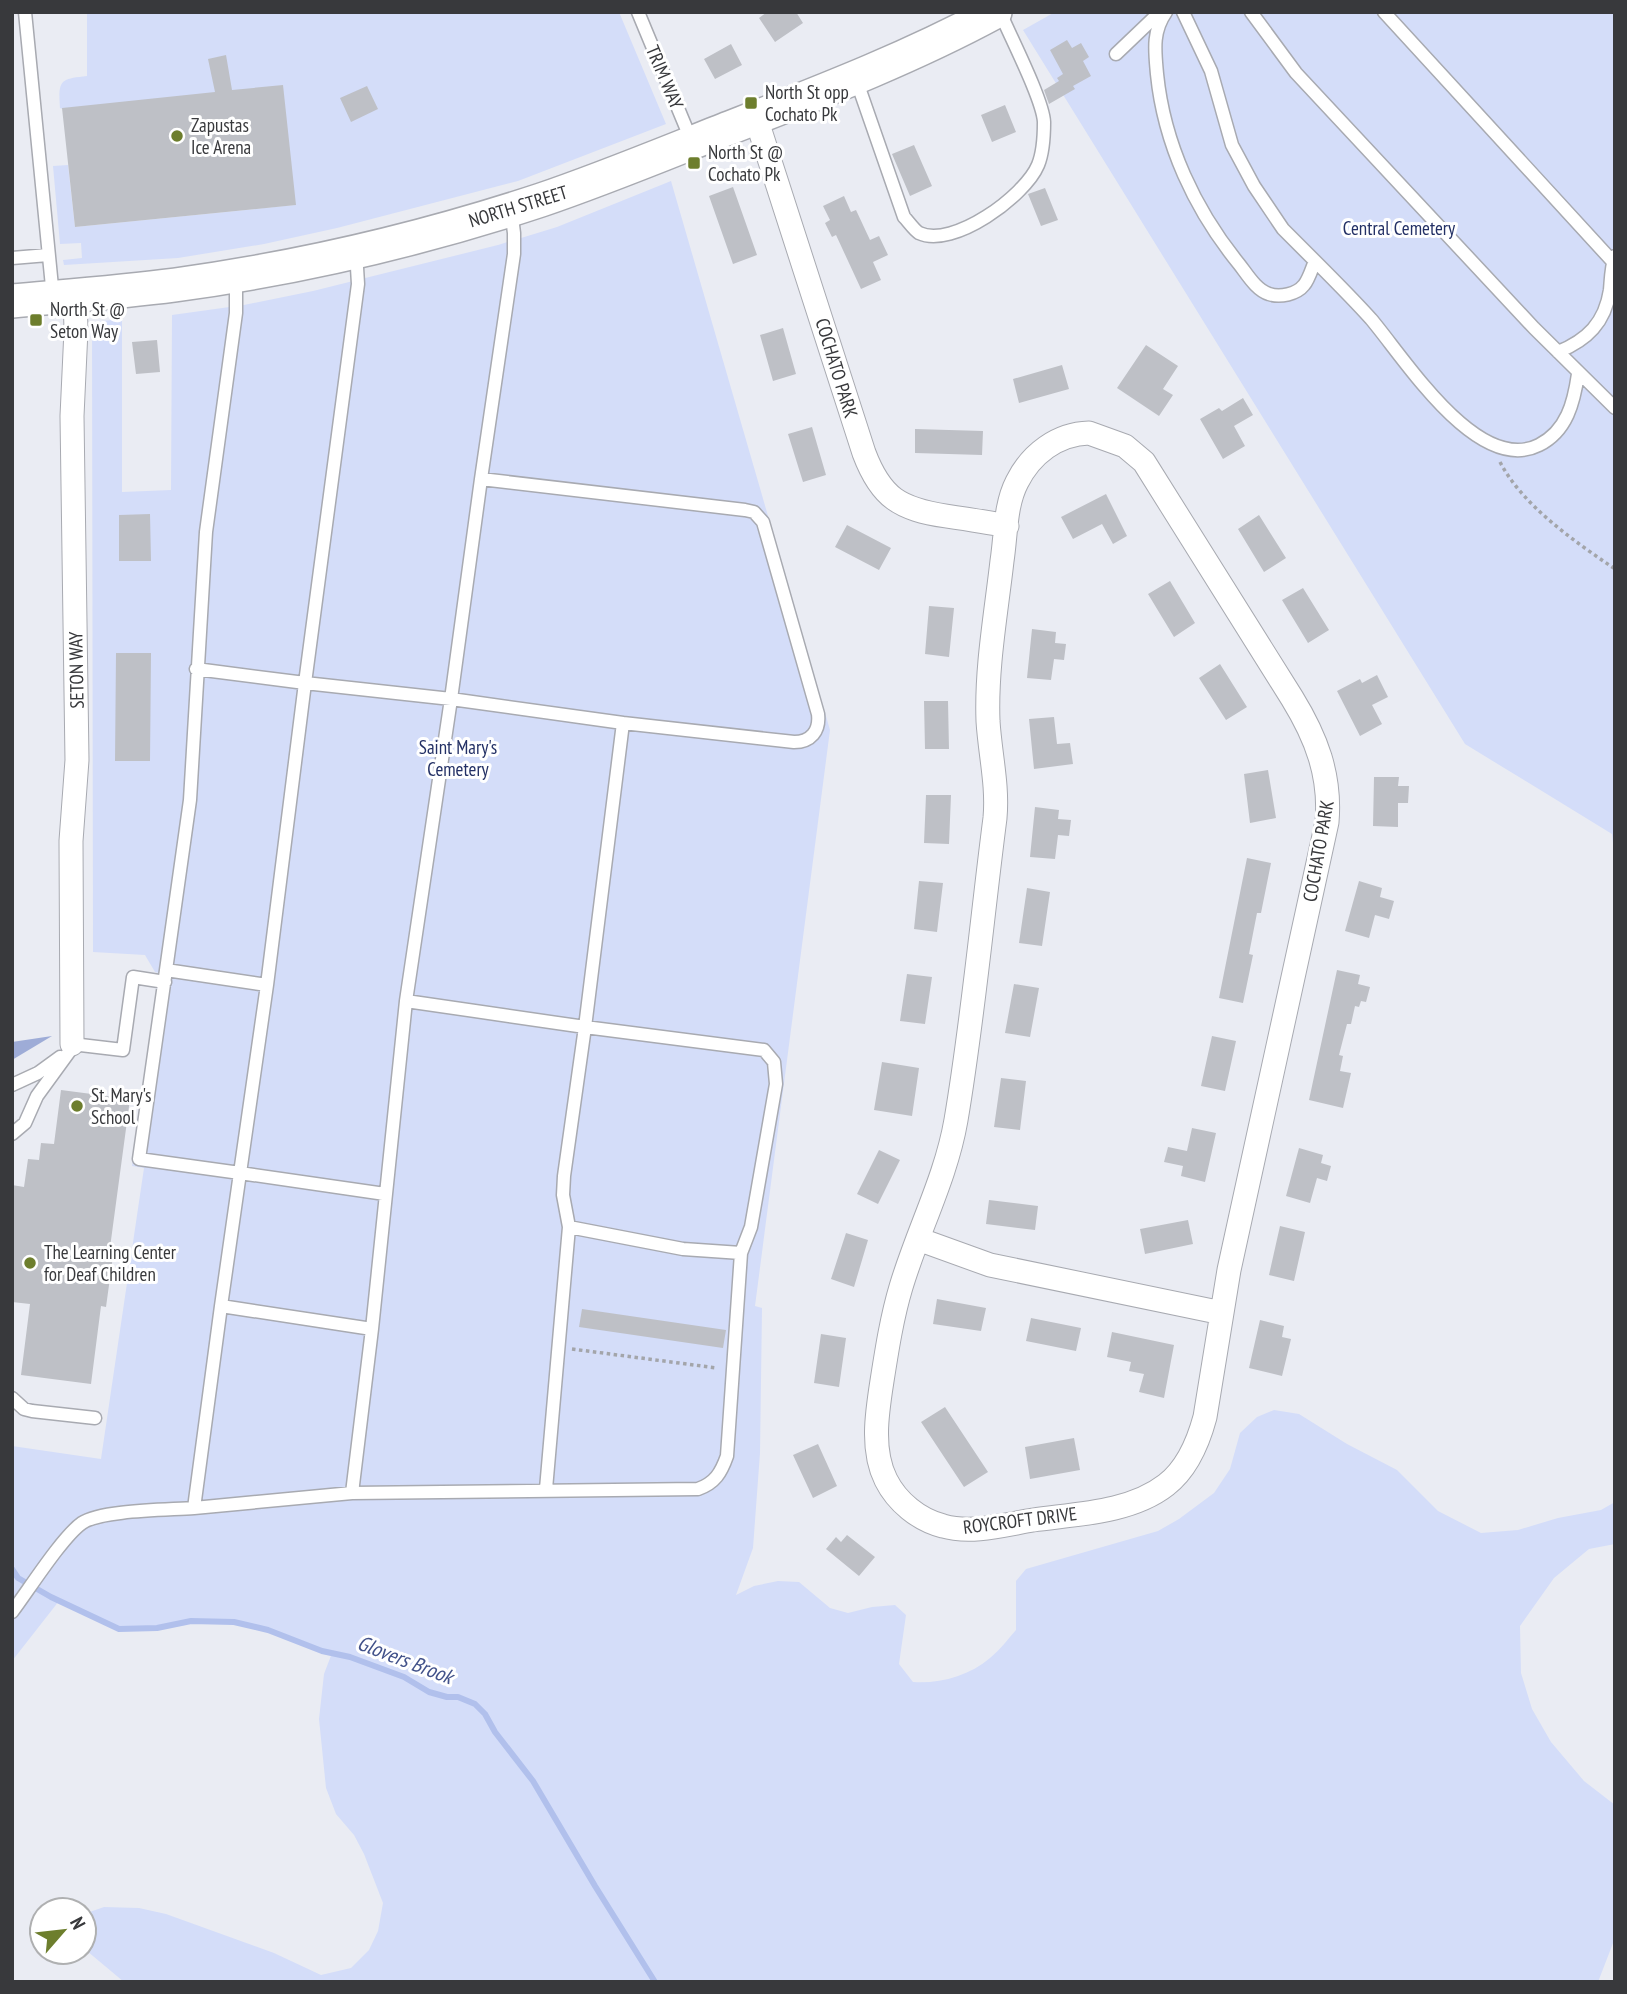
<svg xmlns="http://www.w3.org/2000/svg" width="1627" height="1994" viewBox="0 0 1627 1994" font-family="'PT Sans Narrow',sans-serif">
<style>
.green{fill:#d4ddf9}
.forest{fill:#9eacd7}
.lines{fill:none;stroke-linecap:round;stroke-linejoin:round}
.stream{stroke:#b1c0ec;stroke-width:6}
.building{fill:#bec0c6}
.service-casing{stroke:#a8aab1;stroke-width:15}
.minor-casing{stroke:#a8aab1;stroke-width:25}
.secondary-casing{stroke:#a8aab1;stroke-width:36}
.path{stroke:#a3a5aa;stroke-width:3.5;stroke-dasharray:3.5 3.5;stroke-linecap:butt}
.service{stroke:#fff;stroke-width:12}
.minor{stroke:#fff;stroke-width:23}
.secondary{stroke:#fff;stroke-width:33}
.poi-dot{fill:#6d7e2d;stroke:#fff;stroke-width:2.5}
.labels{text-anchor:middle;stroke-width:6;stroke-linejoin:round;paint-order:stroke}
.street-label{font-size:19px;fill:#38393c;stroke:#fff}
.poi-label{font-size:19px;fill:#38393c;stroke:#fff;text-anchor:start}
.park-label{font-size:19px;fill:#233065;stroke:#fff}
.water-label{font-size:21px;font-style:italic;fill:#42528a;stroke:#fff}
</style>
<rect width="100%" height="100%" fill="#eaecf3"/>
<!-- green -->
<path class="green" d="M87 12H619L666 124 518 181 337 228 264 244 178 258 64 265 63 260 82 258 81 243 60 244 53 166 68 165 75 227 295 205 60 108C58 80 60 79 87 76Z
M1055 12H1615V861L1612 834 1465 744 1023 30Z
M671 181 830 730 755 1306 762 1308 760 1453 753 1548 736 1595 754 1586 778 1581 799 1582 830 1608 848 1613 872 1607 895 1605 906 1615 899 1664 913 1682C939 1684 969 1676 990 1658 1000 1650 1008 1639 1016 1630V1581L1026 1569 1158 1531 1179 1519 1214 1493 1230 1469 1240 1433 1257 1417 1274 1410 1299 1414 1347 1444 1397 1470 1438 1511 1481 1533 1518 1530 1558 1518 1601 1510 1615 1502V1544L1589 1549 1554 1578 1520 1626 1521 1673 1532 1709 1551 1742 1584 1781 1615 1805V1938L1598 1982H124L87 1951 84 1945V1914L104 1907 139 1908 166 1914 274 1953 321 1975 351 1968 369 1950 378 1931 383 1903 364 1854 354 1835 336 1814 326 1788 319 1719 324 1674 332 1653 268 1630 234 1622 191 1621 157 1628 119 1629 59 1601 12 1661V1446L101 1459 144 1168 132 1166 159 973 155 972 145 955 93 952 92 322 122 319V492L171 490 172 315 244 305 313 291 498 245 557 227Z"/>
<!-- forest -->
<path class="forest" d="M52 1036 12 1060V1042Z"/>
<g class="lines">
<!-- stream -->
<path class="stream" d="M12 1569 18 1578 51 1597 119 1629 157 1628 191 1621 234 1622 268 1630 322 1651 350 1657 404 1677 429 1692 447 1697H458L475 1704 485 1714 495 1732 533 1781 595 1886 655 1982"/>
</g>
<!-- building -->
<path class="building" d="M767 12H796L803 23 775 42 759 18Z
M1067 40 1072 48 1081 43 1089 57 1083 61 1091 76 1073 86 1075 89 1049 104 1044 90 1059 81 1057 78 1063 74 1050 50Z
M731 44 742 65 715 79 704 59Z
M226 55 232 90 283 85 296 205 75 227 62 108 215 92 208 59Z
M367 86 378 109 351 122 340 98Z
M1005 105 1016 132 992 142 981 115Z
M914 145 932 186 910 196 892 154Z
M733 187 757 255 733 264 709 196Z
M1045 188 1058 220 1041 226 1028 194Z
M844 196 851 212 856 210 870 240 879 236 888 255 873 262 881 280 861 289 836 235 832 237 825 223 830 220 823 206Z
M783 328 796 374 773 381 760 335Z
M157 340 160 372 136 374 132 342Z
M1146 345 1178 366 1163 389 1173 395 1159 416 1117 388Z
M1062 365 1069 389 1019 403 1013 379Z
M1243 398 1253 415 1234 426 1245 446 1223 459 1200 419 1219 408 1222 411Z
M812 427 826 475 803 482 788 434Z
M915 429 983 431 982 455 915 453Z
M1106 494 1127 536 1113 544 1102 524 1073 539 1061 517Z
M150 514 151 561H119V515Z
M1259 515 1286 558 1264 572 1238 529Z
M847 525 891 548 879 570 835 547Z
M1170 581 1195 623 1174 637 1148 594Z
M1303 588 1329 630 1308 643 1282 600Z
M929 606 954 608 949 657 925 654Z
M1032 629 1056 632 1055 643 1066 644 1064 660 1054 659 1051 680 1027 678Z
M116 653H151L150 761H115Z
M1220 664 1247 707 1226 720 1199 678Z
M1377 675 1388 697 1372 705 1382 724 1360 736 1337 691 1360 679 1362 683Z
M924 701H948L949 749H925Z
M1054 717 1057 744 1070 743 1073 764 1034 769 1029 719Z
M1268 770 1276 818 1250 823 1244 774Z
M1374 777H1399L1398 786H1409L1408 803H1398V827L1373 826Z
M926 795H951L949 844 924 843Z
M1035 807 1059 810 1058 819 1071 820 1069 836 1058 835 1055 859 1030 857Z
M1247 858 1271 863 1261 913H1257L1249 954 1253 955 1243 1003 1219 998Z
M919 881 943 883 937 932 914 929Z
M1359 881 1382 888 1380 897 1394 901 1389 919 1375 915 1369 938 1345 931Z
M1027 888 1050 892 1042 946 1019 943Z
M1337 970 1360 975 1358 984 1370 987 1366 1002 1361 1001 1359 1007 1355 1006 1351 1024H1347L1339 1055 1343 1056 1340 1071 1351 1073 1343 1108 1309 1100Z
M907 974 932 977 925 1024 900 1021Z
M1014 984 1039 988 1030 1037 1005 1033Z
M1212 1036 1236 1041 1225 1091 1201 1086Z
M882 1062 919 1068 912 1116 874 1110Z
M1001 1078 1026 1081 1020 1130 994 1127Z
M61 1090 130 1099 109 1255 113 1256 106 1307 101 1306 91 1384 21 1375 30 1304 12 1302V1185L24 1187 28 1159 39 1160 41 1143 54 1144Z
M1192 1128 1216 1133 1205 1182 1181 1176 1183 1166 1164 1162 1168 1147 1187 1151Z
M1299 1148 1323 1155 1321 1163 1331 1166 1327 1181 1317 1178 1310 1203 1286 1196Z
M879 1150 900 1160 878 1204 857 1194Z
M989 1200 1038 1206 1035 1230 986 1224Z
M1188 1220 1193 1244 1145 1254 1140 1229Z
M1280 1226 1305 1232 1294 1281 1269 1275Z
M846 1233 868 1240 854 1287 831 1279Z
M937 1299 986 1308 981 1331 933 1324Z
M582 1309 726 1330 723 1348 579 1327Z
M1031 1318 1081 1328 1076 1351 1026 1341Z
M1260 1320 1284 1326 1282 1337 1291 1339 1282 1376 1249 1368Z
M1112 1332 1174 1345 1164 1398 1139 1392 1144 1374 1129 1371 1131 1362 1107 1357Z
M821 1334 846 1338 839 1387 814 1383Z
M945 1407 988 1472 964 1487 921 1422Z
M1074 1438 1080 1470 1030 1479 1025 1447Z
M818 1444 837 1486 813 1498 793 1455Z
M847 1535 875 1557 859 1576 826 1549 836 1537 841 1542Z"/>
<g class="lines">
<!-- service casing -->
<g class="service-casing">
<path id="service" d="M25 12 53 297
M638 12 692 142
M1166 12C1152 32 1155 51 1157 74 1164 144 1195 210 1239 264 1247 274 1256 290 1269 294 1280 298 1297 294 1304 285 1309 279 1312 268 1315 261 1334 280 1353 299 1371 319 1405 359 1478 476 1539 445 1567 431 1574 402 1578 374
M1183 12 1211 71 1232 145 1254 186 1283 229 1315 261
M1251 12 1296 73 1534 328 1615 408
M1384 12 1615 264
M1116 54 1160 12
M856 79 904 217C908 221 914 230 919 233 953 249 1025 196 1038 165 1043 153 1044 136 1044 122 1043 100 1010 36 1000 12
M356 251 358 284 305 683 451 699 406 1001 372 1329 352 1493 698 1489C715 1483 721 1473 727 1456L741 1253 683 1249 569 1227 563 1195 564 1176 585 1027 764 1050 774 1062 776 1084 751 1227 741 1253
M12 258 48 255
M1558 352C1587 340 1605 323 1610 290 1611 279 1611 267 1615 256
M481 479 514 254V233L511 210
M196 669 305 683 267 985 166 970 190 800 206 532 236 313V275
M166 970 139 1159 240 1173 267 985
M406 1001 585 1027 623 723 451 699 481 479 745 510 754 512 763 522 818 714C820 731 811 742 794 742L623 723
M72 1044 123 1050 133 977 165 982
M12 1085 38 1073 60 1057
M12 1134 25 1123 37 1096 69 1052 72 1044
M221 1306 240 1173 385 1194
M12 1398 24 1409 32 1411 95 1418
M546 1489 569 1227
M352 1493 194 1508 221 1306 372 1329
M12 1612C28 1591 62 1537 82 1523 101 1510 168 1510 194 1508"/>
</g>
<!-- minor casing -->
<g class="minor-casing">
<path id="minor" d="M756 118 864 453C881 498 900 509 946 516 966 519 986 522 1007 526
M1089 433 1125 446 1144 462 1292 698C1316 737 1331 775 1327 822L1229 1270 1205 1417C1198 1443 1187 1469 1166 1485 1130 1513 1075 1514 1033 1520 1004 1525 971 1534 943 1526 919 1520 897 1502 886 1480 871 1450 877 1413 882 1381 887 1349 892 1317 901 1287 918 1230 946 1178 956 1120 973 1020 982 918 995 818 998 785 990 754 988 721 986 668 996 614 1002 561 1006 535 1005 505 1017 482 1031 454 1057 434 1089 433Z
M72 1044 71 841 77 760 72 416 76 330 75 295
M918 1239 990 1265 1222 1313"/>
</g>
<!-- secondary casing -->
<g class="secondary-casing">
<path id="secondary" d="M12 301C67 296 121 292 175 285 299 268 423 239 541 200 603 179 663 154 724 130 816 94 908 59 995 12"/>
</g>
<!-- path -->
<path class="path" d="M1500 462C1523 506 1574 541 1615 569
M572 1349 717 1368"/>
<!-- service -->
<use href="#service" class="service"/>
<!-- minor -->
<use href="#minor" class="minor"/>
<!-- secondary -->
<use href="#secondary" class="secondary"/>
</g>
<!-- markers -->
<g class="poi-dot">
<rect x="744" y="96" width="14" height="14" rx="3.5"/>
<circle cx="177" cy="136" r="7"/>
<rect x="687" y="156" width="14" height="14" rx="3.5"/>
<rect x="29" y="313" width="14" height="14" rx="3.5"/>
<circle cx="77" cy="1106" r="7"/>
<circle cx="30" cy="1263" r="7"/>
</g>
<g class="labels">
<!-- street labels -->
<g class="street-label">
<text transform="translate(665 77) rotate(67)" y="7">TRIM WAY</text>
<text transform="translate(518 206) rotate(-17)" y="7">NORTH STREET</text>
<text transform="translate(837 368) rotate(73)" y="7">COCHATO PARK</text>
<text transform="translate(76 670) rotate(-91)" y="7">SETON WAY</text>
<text transform="translate(1318 851) rotate(-80)" y="7">COCHATO PARK</text>
<text transform="translate(1020 1520) rotate(-7)" y="7">ROYCROFT DRIVE</text>
</g>
<!-- poi labels -->
<g class="poi-label">
<text x="765" y="99">North St opp<tspan x="765" dy="22">Cochato Pk</tspan></text>
<text x="191" y="132">Zapustas<tspan x="191" dy="22">Ice Arena</tspan></text>
<text x="708" y="159">North St @<tspan x="708" dy="22">Cochato Pk</tspan></text>
<text x="50" y="316">North St @<tspan x="50" dy="22">Seton Way</tspan></text>
<text x="91" y="1102">St. Mary's<tspan x="91" dy="22">School</tspan></text>
<text x="44" y="1259">The Learning Center<tspan x="44" dy="22">for Deaf Children</tspan></text>
</g>
<!-- park labels -->
<g class="park-label">
<text x="1399" y="235">Central Cemetery</text>
<text x="458" y="754">Saint Mary's<tspan x="458" dy="22">Cemetery</tspan></text>
</g>
<!-- water labels -->
<g class="water-label">
<text transform="translate(405 1660) rotate(21)" y="7">Glovers Brook</text>
</g>
</g>
<!-- border -->
<rect width="1627" height="1994" fill="none" stroke="#38393c" stroke-width="28"/>
<!-- north arrow -->
<g transform="translate(63 1931) rotate(62)"><circle r="33" fill="#ffffff" stroke="#afb0b1" stroke-width="2"/>
<path d="M0-5L12 26L0 18L-12 26Z" fill="#6d7e2d"/>
<text y="-10" font-size="19" font-weight="bold" text-anchor="middle" fill="#38393c">N</text>
</g>
</svg>
